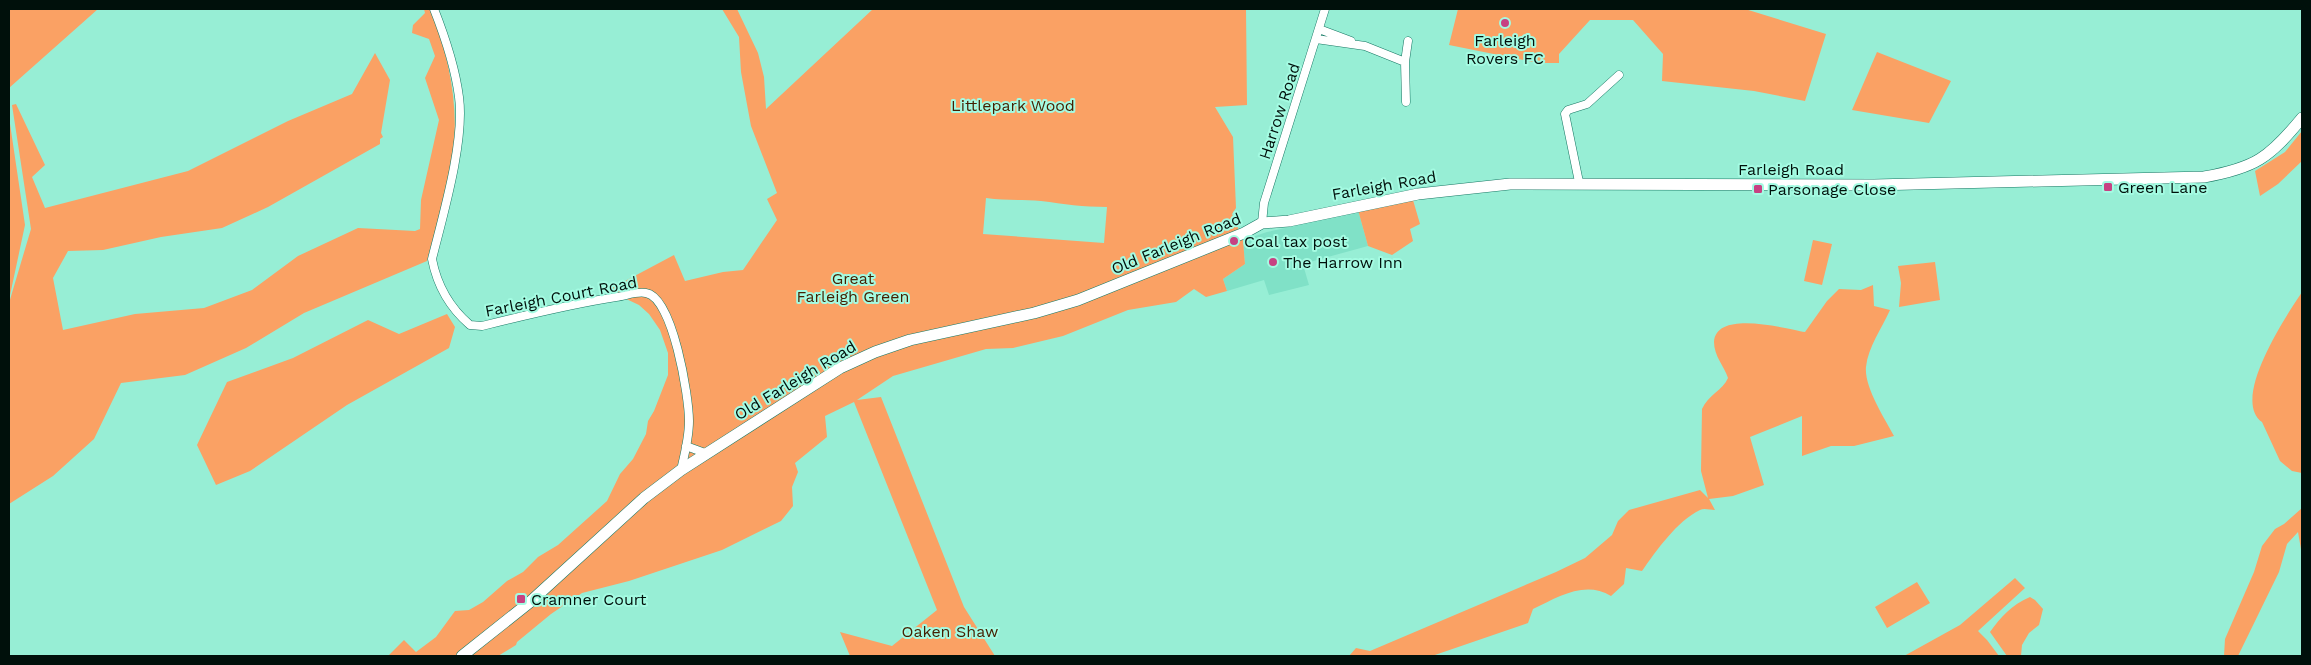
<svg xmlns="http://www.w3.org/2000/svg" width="2311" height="665" viewBox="0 0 2311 665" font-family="'Work Sans',sans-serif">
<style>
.built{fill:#80e1c7}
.green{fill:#faa164;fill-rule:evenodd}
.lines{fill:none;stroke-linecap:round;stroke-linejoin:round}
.street-casing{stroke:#177864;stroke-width:9}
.secondary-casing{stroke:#177864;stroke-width:12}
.street{stroke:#fff;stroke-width:8}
.secondary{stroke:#fff;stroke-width:11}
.poi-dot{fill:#c74182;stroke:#a4fbe2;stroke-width:2}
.labels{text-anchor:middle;stroke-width:4;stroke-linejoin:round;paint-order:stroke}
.poi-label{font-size:16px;fill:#00100b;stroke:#a4fbe2;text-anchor:start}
.park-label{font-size:16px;fill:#451f01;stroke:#a4fbe2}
.street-label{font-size:16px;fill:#00100b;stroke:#a4fbe2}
</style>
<rect width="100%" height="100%" fill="#97eed5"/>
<!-- built -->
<path class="built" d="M1358 210 1368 246 1306 263 1304 268 1309 285 1269 295 1264 280 1227 291 1223 279 1245 264 1243 240 1267 232 1295 226 1297 223Z"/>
<!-- green -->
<path class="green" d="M9 9H98L9 88Z
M424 9H431C447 52 458 98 454 144 451 180 437 226 427 261L304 313 246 348 185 375 121 383 94 439 53 476 9 504V303L31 229 12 105 16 104 45 165 32 177 45 208 188 171 288 121 352 94 375 53 390 80 381 133 383 137 380 139V144L268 207 222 228 161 237 103 250 68 251 53 278 63 330 135 314 204 308 252 290 298 256 358 228 415 231 420 229 421 200 439 120 425 78 435 56 429 39 412 33 413 25 425 13Z
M722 9H737L758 53 764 77 766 109 873 9H1246L1247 105 1215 107 1233 137 1236 208 1232 214 1243 240 1245 264 1223 279 1227 291 1206 297 1194 289 1176 302 1128 310 1063 336 1013 348 986 349 893 376 857 400 881 397 964 607 995 656H850L840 632 892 646 937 610 854 402 825 416 827 437 795 463 798 472 792 487 793 506 781 521 722 550 629 581 582 593 551 614 517 642 516 645 498 656H388L404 640 416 652 436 637 455 611 469 610 483 602 507 581 523 572 538 557 558 545 607 501 620 474 633 459 646 434 648 421 654 411 668 375V353L660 330 649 314 639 305 622 297 612 288 674 255 685 281 723 272 743 270 777 220 767 199 777 193 751 126 741 72 739 37ZM986 198C1005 201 1023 199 1041 201 1064 204 1083 207 1107 207L1104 243 983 234Z
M1458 9H1745L1826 34 1805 101 1754 91 1662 81 1663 54 1633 20H1590L1559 54V63H1538L1449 45Z
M1877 52 1951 81 1929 123 1852 110Z
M9 117 25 225 9 300Z
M2302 131V161L2278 184 2260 196 2255 171 2285 152Z
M1413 200 1420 224 1410 229 1413 241 1392 255 1368 246 1358 210Z
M1813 240 1832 244 1822 285 1804 281Z
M1935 262 1940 300 1899 307 1901 283 1898 266Z
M1873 285 1874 306 1890 310C1882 328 1868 347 1866 367 1864 387 1885 419 1894 436L1854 446H1831L1802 456V416L1750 437 1764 485 1733 496 1709 499 1715 510C1710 510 1704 508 1700 510 1677 521 1656 551 1642 571L1626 568 1624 584 1611 596C1585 580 1558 597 1533 609L1528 623 1432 656H1349L1356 648 1370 651 1556 572 1585 558 1612 535 1618 521 1629 510 1700 490 1708 498 1701 471 1702 409C1708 395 1723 390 1728 378 1724 366 1714 356 1714 342 1716 309 1787 329 1805 332L1827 301 1839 289 1861 290Z
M2302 292V473L2292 471 2280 461 2262 422C2230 399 2287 315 2302 292Z
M447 314 455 327 449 348 347 405 250 471 216 485 197 445 227 382 293 358 368 320 399 334Z
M2302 508V555L2298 532 2287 544 2279 572 2238 656H2224L2225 639 2254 572 2262 546 2275 529 2284 524Z
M2015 578 2025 588 1978 631 1987 640 1999 656H1904L1960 625Z
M1917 582 1930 603 1887 628 1875 607Z
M2030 597 2035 600 2043 609 2039 625 2029 633 2022 645 2021 656H2007L1990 632C2001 617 2011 605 2030 597Z"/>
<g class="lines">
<!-- street casing -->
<g class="street-casing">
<path id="street" d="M434 9C445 37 455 66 459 97 465 141 443 215 432 259 437 285 449 307 470 325L482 326C526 315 571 304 616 297 625 296 636 291 646 293 673 297 689 397 689 421 689 438 685 453 681 470
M1319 29 1351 41
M1316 39 1365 46 1405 62
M1406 102 1405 62 1408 41
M1579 182 1565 114 1568 110 1587 104 1619 75
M1262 223 1264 203 1325 9
M686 446 705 453"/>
</g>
<!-- secondary casing -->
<g class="secondary-casing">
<path id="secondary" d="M462 656 530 602 644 498 681 470 840 368 875 352 910 340 1034 313 1078 300 1244 233 1262 223 1289 221 1418 194 1510 184 1874 185 2204 177C2255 168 2269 158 2302 118"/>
</g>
<!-- street -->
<use href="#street" class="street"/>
<!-- secondary -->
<use href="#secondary" class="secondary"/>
</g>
<!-- markers -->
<g class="poi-dot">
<circle cx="1505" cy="23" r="5"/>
<rect x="2103" y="182" width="10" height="10" rx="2.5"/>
<rect x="1753" y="184" width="10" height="10" rx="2.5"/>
<circle cx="1234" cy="241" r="5"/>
<circle cx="1273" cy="262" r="5"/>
<rect x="516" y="594" width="10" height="10" rx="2.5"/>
</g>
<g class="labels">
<!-- poi labels -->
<g class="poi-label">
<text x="1505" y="46" text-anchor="middle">Farleigh<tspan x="1505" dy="18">Rovers FC</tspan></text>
<text x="2118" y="193">Green Lane</text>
<text x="1768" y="195">Parsonage Close</text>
<text x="1244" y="247">Coal tax post</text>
<text x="1283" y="268">The Harrow Inn</text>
<text x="531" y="605">Cramner Court</text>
</g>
<!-- park labels -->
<g class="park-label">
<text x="1013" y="111">Littlepark Wood</text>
<text x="853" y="284">Great<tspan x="853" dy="18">Farleigh Green</tspan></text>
<text x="950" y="637">Oaken Shaw</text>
</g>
<!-- street labels -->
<g class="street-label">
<text transform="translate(1279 111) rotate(-72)" y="6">Harrow Road</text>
<text x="1791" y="175">Farleigh Road</text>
<text transform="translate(1384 185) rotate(-10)" y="6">Farleigh Road</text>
<text transform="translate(1176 243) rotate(-22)" y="6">Old Farleigh Road</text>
<text transform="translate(561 296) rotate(-11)" y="6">Farleigh Court Road</text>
<text transform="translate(795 380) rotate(-31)" y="6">Old Farleigh Road</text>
</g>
</g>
<!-- border -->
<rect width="2311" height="665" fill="none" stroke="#00100b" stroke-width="20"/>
</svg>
